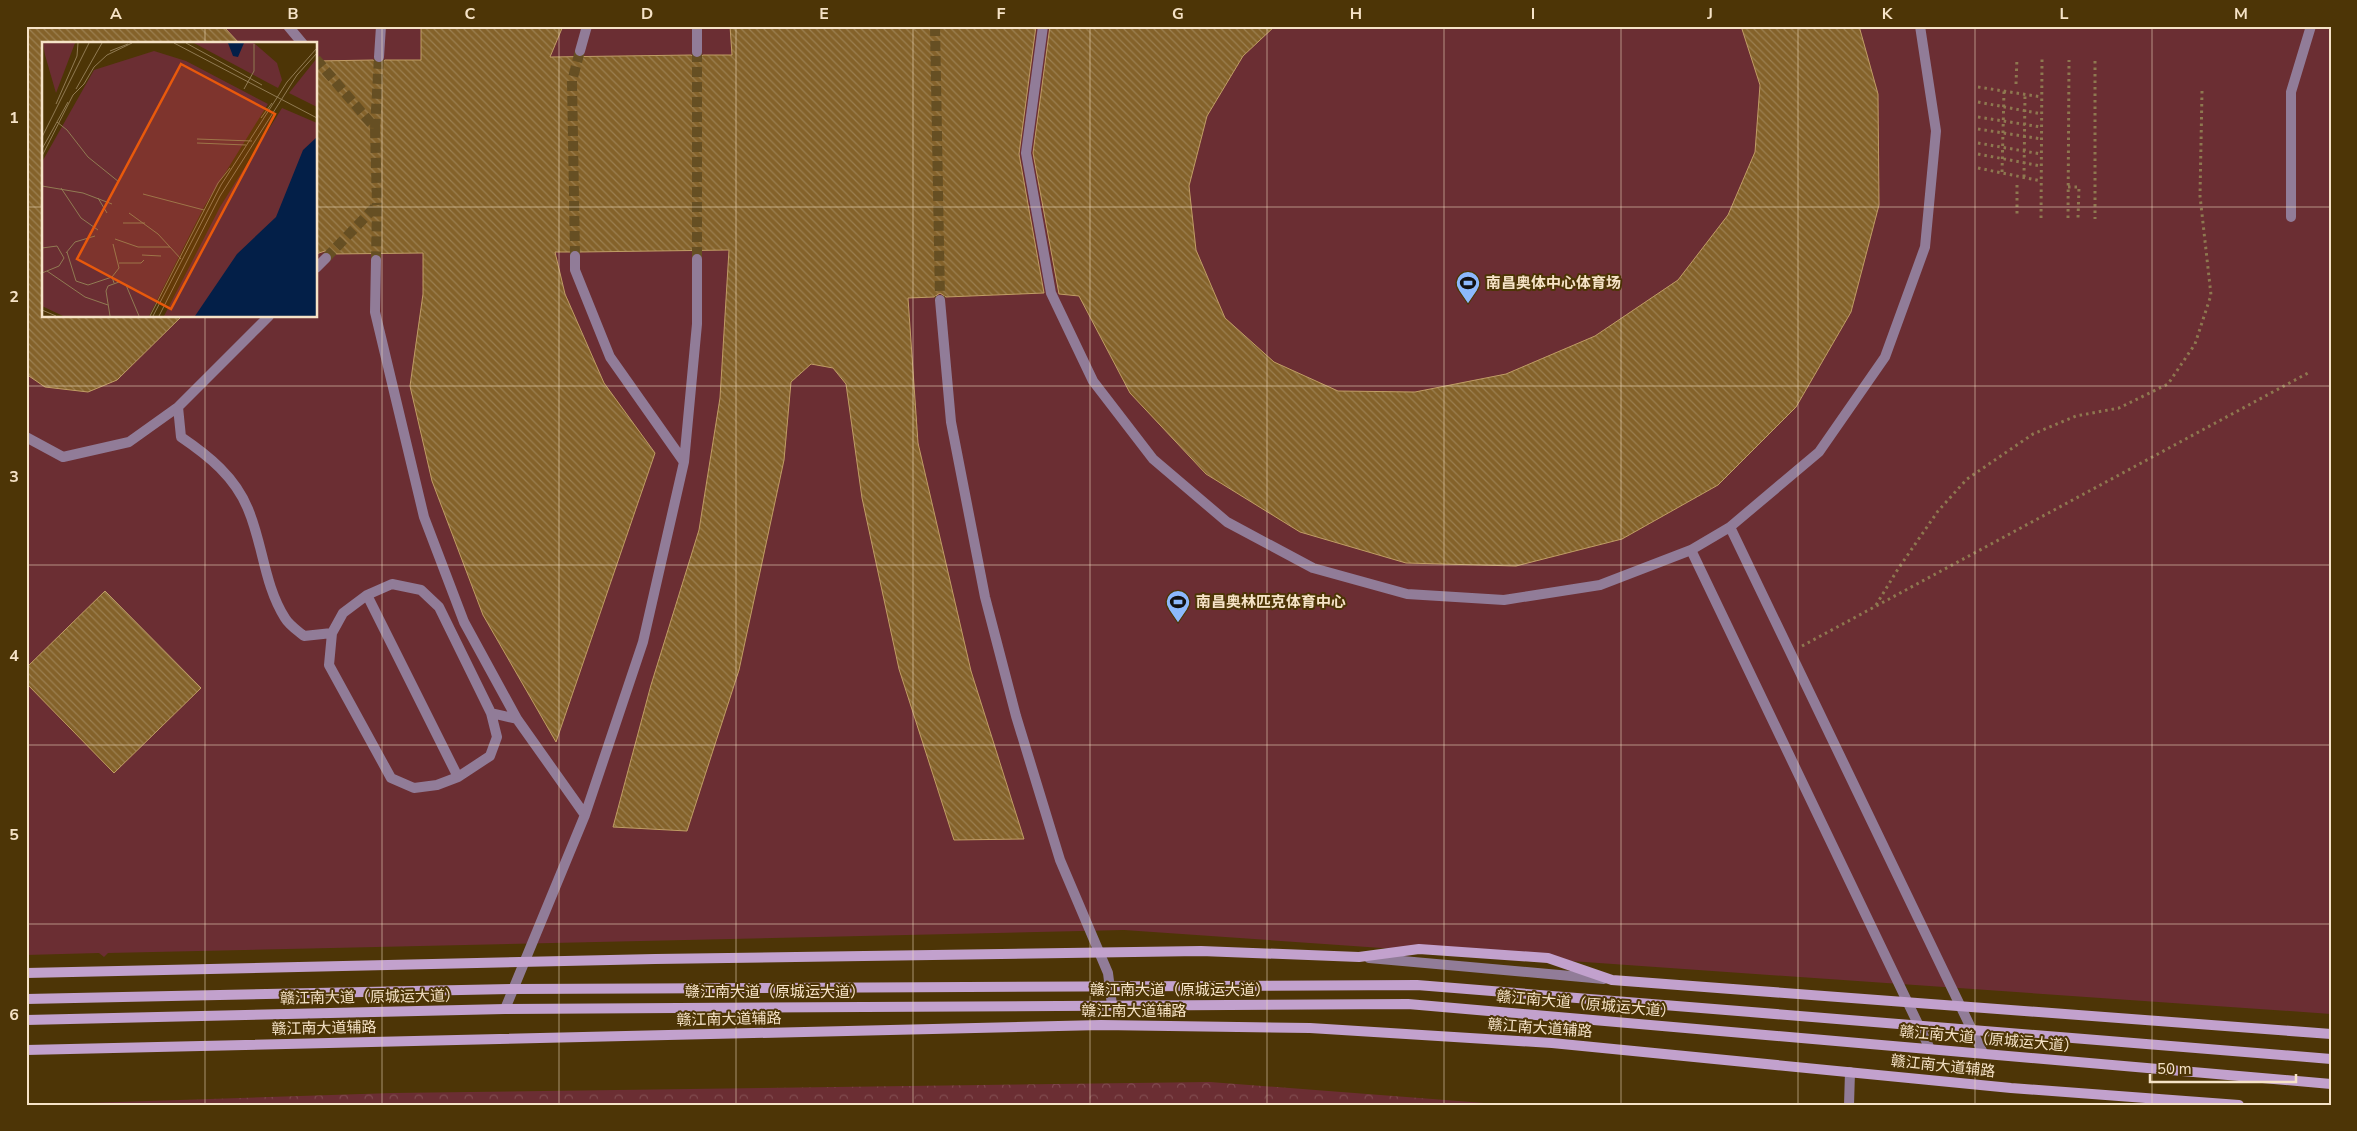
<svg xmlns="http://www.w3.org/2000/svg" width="2357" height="1131" viewBox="0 0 2357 1131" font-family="'Nunito Sans','Noto Sans SC',sans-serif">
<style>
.park{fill:url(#park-crowns)}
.garden{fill:#6b2e33;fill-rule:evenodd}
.building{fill:url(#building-back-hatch);stroke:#c09d65}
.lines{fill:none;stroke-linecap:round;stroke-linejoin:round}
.street-tunnel{stroke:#664f23;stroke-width:10;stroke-dasharray:10 5;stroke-linecap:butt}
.path{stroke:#8e7850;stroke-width:3;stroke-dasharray:2.5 4;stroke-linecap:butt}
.lane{stroke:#917c98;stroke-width:10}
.street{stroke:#917c98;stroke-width:10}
.secondary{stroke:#c2a1cd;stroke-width:10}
.path-bridge{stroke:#8e7850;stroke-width:3;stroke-dasharray:2.5 4;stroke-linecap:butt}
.grid{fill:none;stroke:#f6e3c7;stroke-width:1;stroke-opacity:0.55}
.labels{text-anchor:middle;stroke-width:4;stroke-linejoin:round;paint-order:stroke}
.poi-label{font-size:15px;font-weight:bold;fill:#f6e3c7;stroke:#4d3506;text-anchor:start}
.street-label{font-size:15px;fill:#f6e3c7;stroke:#4d3506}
.inset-road{fill:none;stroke:#917b53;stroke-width:1}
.view{fill:#e8590c;fill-opacity:0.15;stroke:#e8590c;stroke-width:2.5}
.inset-edge{fill:none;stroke:#f6e3c7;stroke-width:2.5}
.neatline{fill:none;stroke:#f6e3c7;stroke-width:2}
.grid-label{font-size:16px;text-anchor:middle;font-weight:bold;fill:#f6e3c7}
</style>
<defs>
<pattern id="park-crowns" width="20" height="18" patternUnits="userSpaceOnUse" patternTransform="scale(1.25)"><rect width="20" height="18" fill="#6b2e33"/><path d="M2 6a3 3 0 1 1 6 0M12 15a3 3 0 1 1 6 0" fill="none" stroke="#814c4f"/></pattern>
<pattern id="building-back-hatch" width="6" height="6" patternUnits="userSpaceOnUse" patternTransform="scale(1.25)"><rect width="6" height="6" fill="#84622a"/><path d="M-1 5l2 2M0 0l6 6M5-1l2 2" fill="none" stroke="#9c8051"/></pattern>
</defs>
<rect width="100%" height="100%" fill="#4d3506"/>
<!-- park -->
<path class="park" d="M1210 1082 1510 1105H26L393 1093Z"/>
<!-- garden -->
<path class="garden" d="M26 26H2331V1014L1124 930 108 953 104 957 99 953 26 955ZM44 44H316V316H44Z"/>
<!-- building -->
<path class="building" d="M26 26H223L240 44H44V316H182L117 380 88 392 45 387 26 374Z
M421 26H563L550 57 691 55 697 59 703 55H732L730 26H1036L1019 154 1044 293 946 297 940 293 934 297 908 298 918 443 971 671 1024 839 954 840 899 669 862 498 846 384 833 368 811 364 791 382 784 460 739 670 687 831 613 827 651 685 699 530 720 398 729 250 580 252 575 249 570 252H555L565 294 604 383 655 453 556 742 483 615 432 481 410 386 423 294V253L331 254 325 251 316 254V61L373 60 379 64 385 60H421Z
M1050 26H1275L1243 56 1207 116 1189 186 1196 250 1225 318 1274 362 1338 391 1415 392 1506 374 1595 336 1678 280 1728 215 1755 152 1760 85 1741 26H1859L1878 94 1879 205 1851 312 1796 407 1718 485 1622 539 1516 566 1406 563 1300 532 1206 474 1130 393 1079 296 1059 294 1033 153Z
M105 591 201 688 114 773 26 683V668Z"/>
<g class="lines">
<!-- street-tunnel -->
<path class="street-tunnel" d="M935 26 940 300
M697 52V259
M316 59 375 128 379 57
M375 128 377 205
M575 256 572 81 580 51
M326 258 377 205 376 260"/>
<!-- path -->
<path class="path" d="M2095 61V219
M2016 84 2017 58
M1978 102 2042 114
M1978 117 2041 127
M1978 129 2042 139
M1978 143 2041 154
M1978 154 2041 166
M1978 168 2041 181
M2002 172 2004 91
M2024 177 2025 94
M2017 185V217
M2068 187H2079L2078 218
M2041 218 2042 59
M2068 218 2069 60
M1876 605 1898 569 1938 511 1967 479 2033 434 2076 416 2119 408 2168 384 2195 344 2211 295 2200 196 2202 91
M1802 646 2308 373"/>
<!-- lane -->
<path class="lane" d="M2291 217V92L2311 26
M1369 958 1604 979
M1849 1105 1850 1072"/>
<!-- street -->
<path class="street" d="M288 26 303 44
M697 26V52
M1043 26 1026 153 1051 293 1093 381 1153 459 1227 522 1313 568 1407 594 1504 600 1600 585 1691 550 1730 527 1819 452 1885 357 1925 247 1936 131 1920 26
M580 51 587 26
M379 57 381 26
M575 256V270L610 357 684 462
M376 260 375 312 424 517 464 622 517 719 585 815
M316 268 326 258
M940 300 951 422 985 597 1016 716 1060 860 1108 973 1112 1005
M178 407 181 437C209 456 235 477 248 509 263 544 264 585 285 618 289 625 298 631 304 636L332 633
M26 437 63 457 129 442 178 407 269 316
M1730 527 1983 1053
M1691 550 1930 1049
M392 584 421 590 439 607 491 713 497 737 490 756 458 777 437 785 414 788 391 778 329 665 332 633 343 613 367 595Z
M367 595 458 777
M491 713 517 719
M505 1009 585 815 643 642 684 462 697 324V259"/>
<!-- secondary -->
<path class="secondary" d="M26 973 655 959 1201 951 1359 957 1419 949 1548 958 1612 980 2331 1034
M26 999 514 989 1417 985 2331 1059
M26 1020 505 1009 1408 1004 2331 1084
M26 1050 1101 1025 1310 1028 1552 1043 2011 1088 2239 1105"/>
<!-- path-bridge -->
<path class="path-bridge" d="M1978 87 2042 97"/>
</g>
<!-- grid -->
<path class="grid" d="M205 26V44M382 26V1105M559 26V1105M736 26V1105M913 26V1105M1090 26V1105M1267 26V1105M1444 26V1105M1621 26V1105M1798 26V1105M1975 26V1105M2152 26V1105M26 207H44M316 207H2331M205 316V1105M26 386H2331M26 565H2331M26 745H2331M26 924H2331"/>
<!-- icons -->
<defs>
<g id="stadium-pin" transform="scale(1.25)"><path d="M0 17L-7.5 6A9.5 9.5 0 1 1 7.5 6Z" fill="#8cb9fc" stroke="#4d3506"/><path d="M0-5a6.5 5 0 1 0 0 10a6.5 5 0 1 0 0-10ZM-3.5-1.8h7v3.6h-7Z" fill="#111"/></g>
</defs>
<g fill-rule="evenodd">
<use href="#stadium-pin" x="1468" y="283"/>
<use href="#stadium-pin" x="1178" y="602"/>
</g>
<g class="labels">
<!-- poi labels -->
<g class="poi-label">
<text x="1486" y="288">南昌奥体中心体育场</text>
<text x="1196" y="607">南昌奥林匹克体育中心</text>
</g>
<!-- street labels -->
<g class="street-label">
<text x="1180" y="995">赣江南大道（原城运大道）</text>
<text x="775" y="997">赣江南大道（原城运大道）</text>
<text transform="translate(370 997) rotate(-1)" y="5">赣江南大道（原城运大道）</text>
<text transform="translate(1586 1004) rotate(5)" y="5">赣江南大道（原城运大道）</text>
<text x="1134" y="1016">赣江南大道辅路</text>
<text transform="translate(729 1019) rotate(-1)" y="5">赣江南大道辅路</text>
<text transform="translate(324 1028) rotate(-1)" y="5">赣江南大道辅路</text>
<text transform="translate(1540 1028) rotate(4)" y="5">赣江南大道辅路</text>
<text transform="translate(1989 1039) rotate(5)" y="5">赣江南大道（原城运大道）</text>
<text transform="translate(1943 1066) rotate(6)" y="5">赣江南大道辅路</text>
</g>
</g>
<!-- overview -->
<g transform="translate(42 42)">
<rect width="275" height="275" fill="#4d3506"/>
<path d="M152 1H212L235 21 240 38 236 46Z" fill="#6b2e33"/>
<path d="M1 1H33L14 51 3 13ZM275 16V65L247 51ZM240 66 275 81V122L169 274H122L178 165Z" fill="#6b2e33"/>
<path d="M112 9 144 19 226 62 162 165 107 274H21L0 264V120L52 28Z" fill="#6b2e33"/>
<path d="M186 1H202L196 15 191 14ZM275 95V274H153L195 212 234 175 261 108Z" fill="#031f48"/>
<path class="inset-road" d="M132 1 275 76M144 1 220 43M68 9 86 2M34 47 60 1M202 47 212 29V2M14 62 35 14 36 1M219 76 230 61M15 80 25 88 46 115 77 140M0 95 47 1M155 97 210 99M155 101 204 103M0 107 26 60M0 114 31 53 42 42 52 25 65 13 90 1M0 144 41 151 70 162M19 146 39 176 56 188M101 152 162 168M56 156 65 171M87 171 116 192 139 217M81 181H103M73 197 96 205H128M71 202 77 226 70 235 72 241M0 206 15 204 22 216 17 224 0 231M25 210 34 239 46 243 70 235M24 211 33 200 53 194M100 213 119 214M77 221H99L102 218M5 229 43 255 66 263M0 268 14 274M68 274 64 249 66 244 77 240 84 243 97 274M108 274 176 141 188 126M111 274 179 143 245 40 275 6M117 274 178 154 255 33 275 11"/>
<path class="view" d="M139 22 233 72 129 267 35 217Z"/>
<rect width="275" height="275" class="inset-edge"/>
</g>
<!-- border -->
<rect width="2357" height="1131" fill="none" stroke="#4d3506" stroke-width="55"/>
<!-- scale -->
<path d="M2150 1074v8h146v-8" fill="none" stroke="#f6e3c7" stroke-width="2.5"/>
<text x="2157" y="1074" font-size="15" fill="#f6e3c7" stroke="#4d3506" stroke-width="4" paint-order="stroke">50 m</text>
<rect x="28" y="28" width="2302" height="1076" class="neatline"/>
<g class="grid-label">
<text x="116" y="19">A</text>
<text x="293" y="19">B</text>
<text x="470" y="19">C</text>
<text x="647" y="19">D</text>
<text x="824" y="19">E</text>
<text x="1001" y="19">F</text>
<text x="1178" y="19">G</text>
<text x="1356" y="19">H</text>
<text x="1533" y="19">I</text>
<text x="1710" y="19">J</text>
<text x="1887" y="19">K</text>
<text x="2064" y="19">L</text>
<text x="2241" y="19">M</text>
<text x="14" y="123">1</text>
<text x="14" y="302">2</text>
<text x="14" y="482">3</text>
<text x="14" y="661">4</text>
<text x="14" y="840">5</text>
<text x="14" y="1020">6</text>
</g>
</svg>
